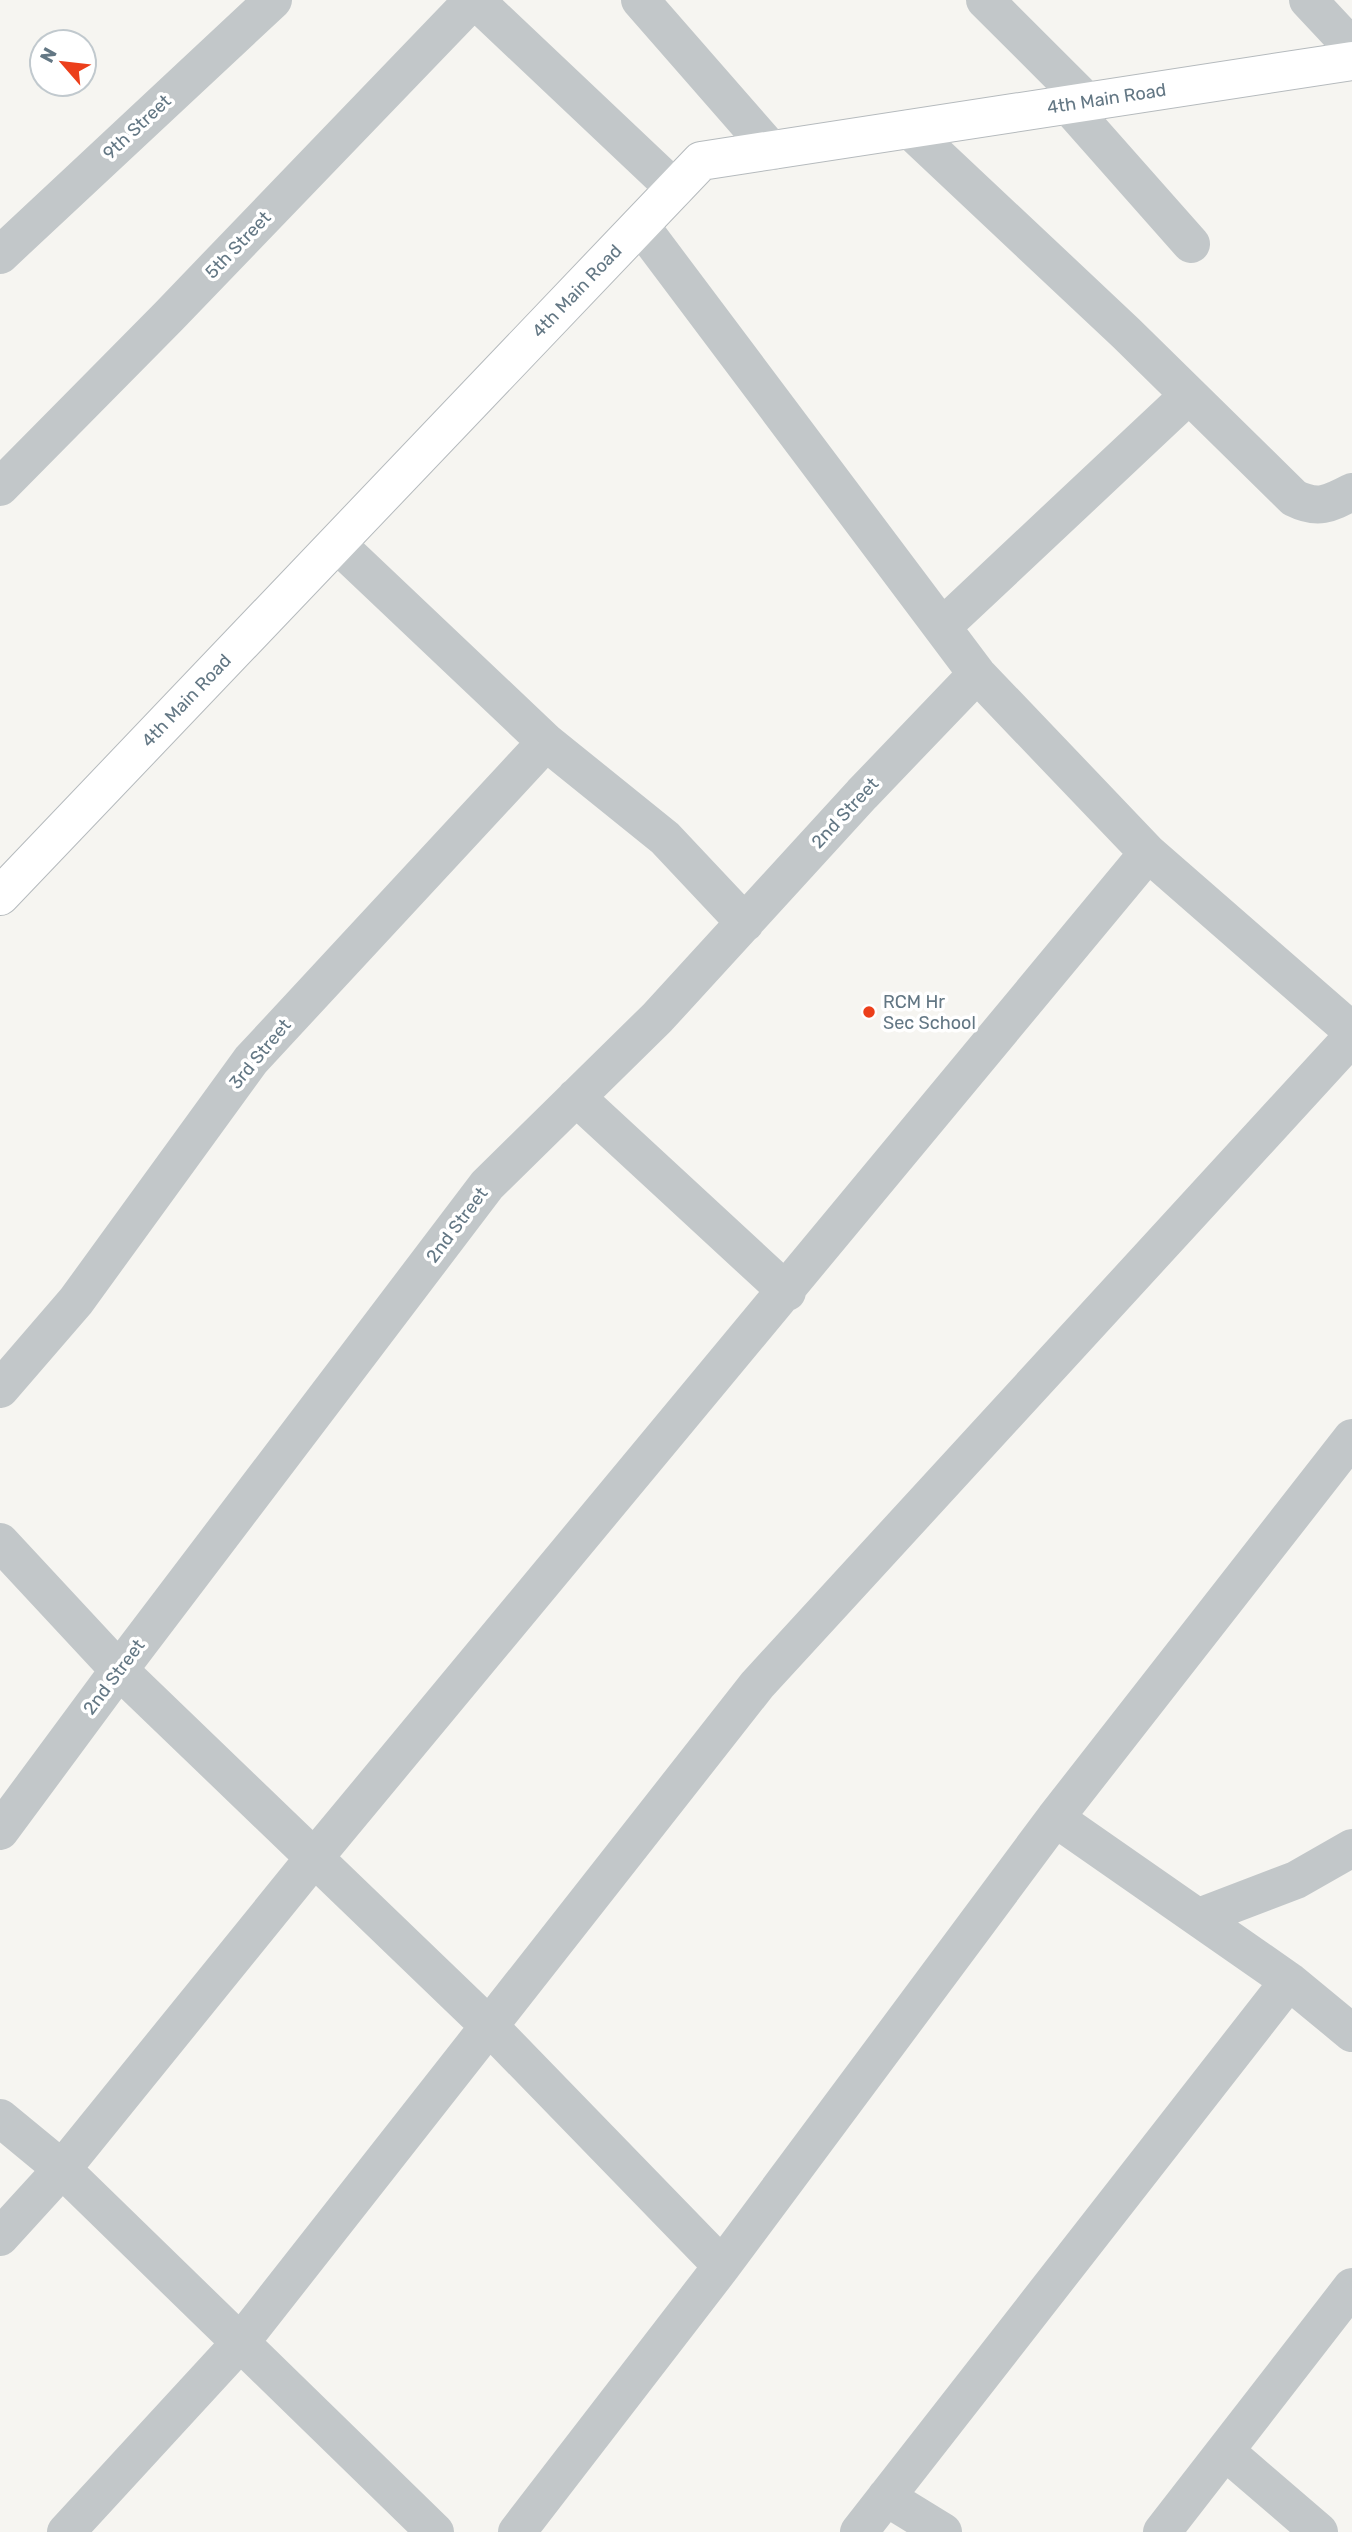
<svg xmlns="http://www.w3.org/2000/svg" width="1352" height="2532" viewBox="0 0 1352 2532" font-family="Rubik,sans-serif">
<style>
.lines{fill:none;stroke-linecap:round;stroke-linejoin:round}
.major-casing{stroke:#b5babd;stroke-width:40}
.minor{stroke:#c2c7c9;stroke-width:38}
.major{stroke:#fff;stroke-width:38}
.poi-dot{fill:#ec3f1b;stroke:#fff;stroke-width:2.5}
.labels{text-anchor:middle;stroke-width:7;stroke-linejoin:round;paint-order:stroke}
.street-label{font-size:18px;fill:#637784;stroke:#fff}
.poi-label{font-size:18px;fill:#637784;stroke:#fff;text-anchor:start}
</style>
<rect width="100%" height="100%" fill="#f6f5f1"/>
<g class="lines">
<!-- major casing -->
<g class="major-casing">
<g id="major">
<path id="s1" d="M0 896 701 161 1352 61"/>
</g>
</g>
<!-- minor -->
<path class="minor" d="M475 0 675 189
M640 0 772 151
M985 0 1087 102
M1308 0 1352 47
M1068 105 1191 244
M909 129 1126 333 1294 498C1318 510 1329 504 1352 492
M640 225 977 674 1148 853 1352 1031
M0 255 273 0
M0 487 169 316 473 0
M337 544 546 742 665 838 745 923
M942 627 1189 395
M576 1097 787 1292
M0 1389 76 1301 251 1060 546 742
M0 1542 119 1670 489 2026 722 2266
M1055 1818 1289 1981 1352 2033
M0 1831 119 1670 487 1185 657 1018 862 794 977 674
M1199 1917 1296 1880 1352 1848
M0 2118 62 2169 435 2532
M0 2237 62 2169 314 1858 1148 853
M1225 2451 1319 2532
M886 2497 943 2532
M66 2532 240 2343 757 1685 1352 1037
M517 2532 722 2266 1055 1818 1352 1438
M859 2532 1289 1981
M1162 2532 1352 2287"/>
<!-- major -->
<use href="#major" class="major"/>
</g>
<!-- markers -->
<circle class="poi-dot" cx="869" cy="1012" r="7"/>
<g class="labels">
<!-- street labels -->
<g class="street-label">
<text dy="6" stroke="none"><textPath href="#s1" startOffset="1426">4th Main Road</textPath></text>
<text transform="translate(137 127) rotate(-43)" y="6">9th Street</text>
<text transform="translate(238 245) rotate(-46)" y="6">5th Street</text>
<text dy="6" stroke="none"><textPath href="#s1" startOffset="836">4th Main Road</textPath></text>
<text dy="6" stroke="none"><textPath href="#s1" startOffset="270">4th Main Road</textPath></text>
<text transform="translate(845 813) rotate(-47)" y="6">2nd Street</text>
<text transform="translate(260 1054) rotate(-50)" y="6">3rd Street</text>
<text transform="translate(457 1225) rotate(-53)" y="6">2nd Street</text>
<text transform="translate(114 1677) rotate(-53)" y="6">2nd Street</text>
</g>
<!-- poi labels -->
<g class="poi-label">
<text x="883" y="1008">RCM Hr<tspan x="883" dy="21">Sec School</tspan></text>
</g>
</g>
<!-- north arrow -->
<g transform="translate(63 63) rotate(298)"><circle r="33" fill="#ffffff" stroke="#c1c9ce" stroke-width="2"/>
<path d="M0-5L12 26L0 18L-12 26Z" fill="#ec3f1b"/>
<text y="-10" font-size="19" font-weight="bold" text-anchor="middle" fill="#637784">N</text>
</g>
</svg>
